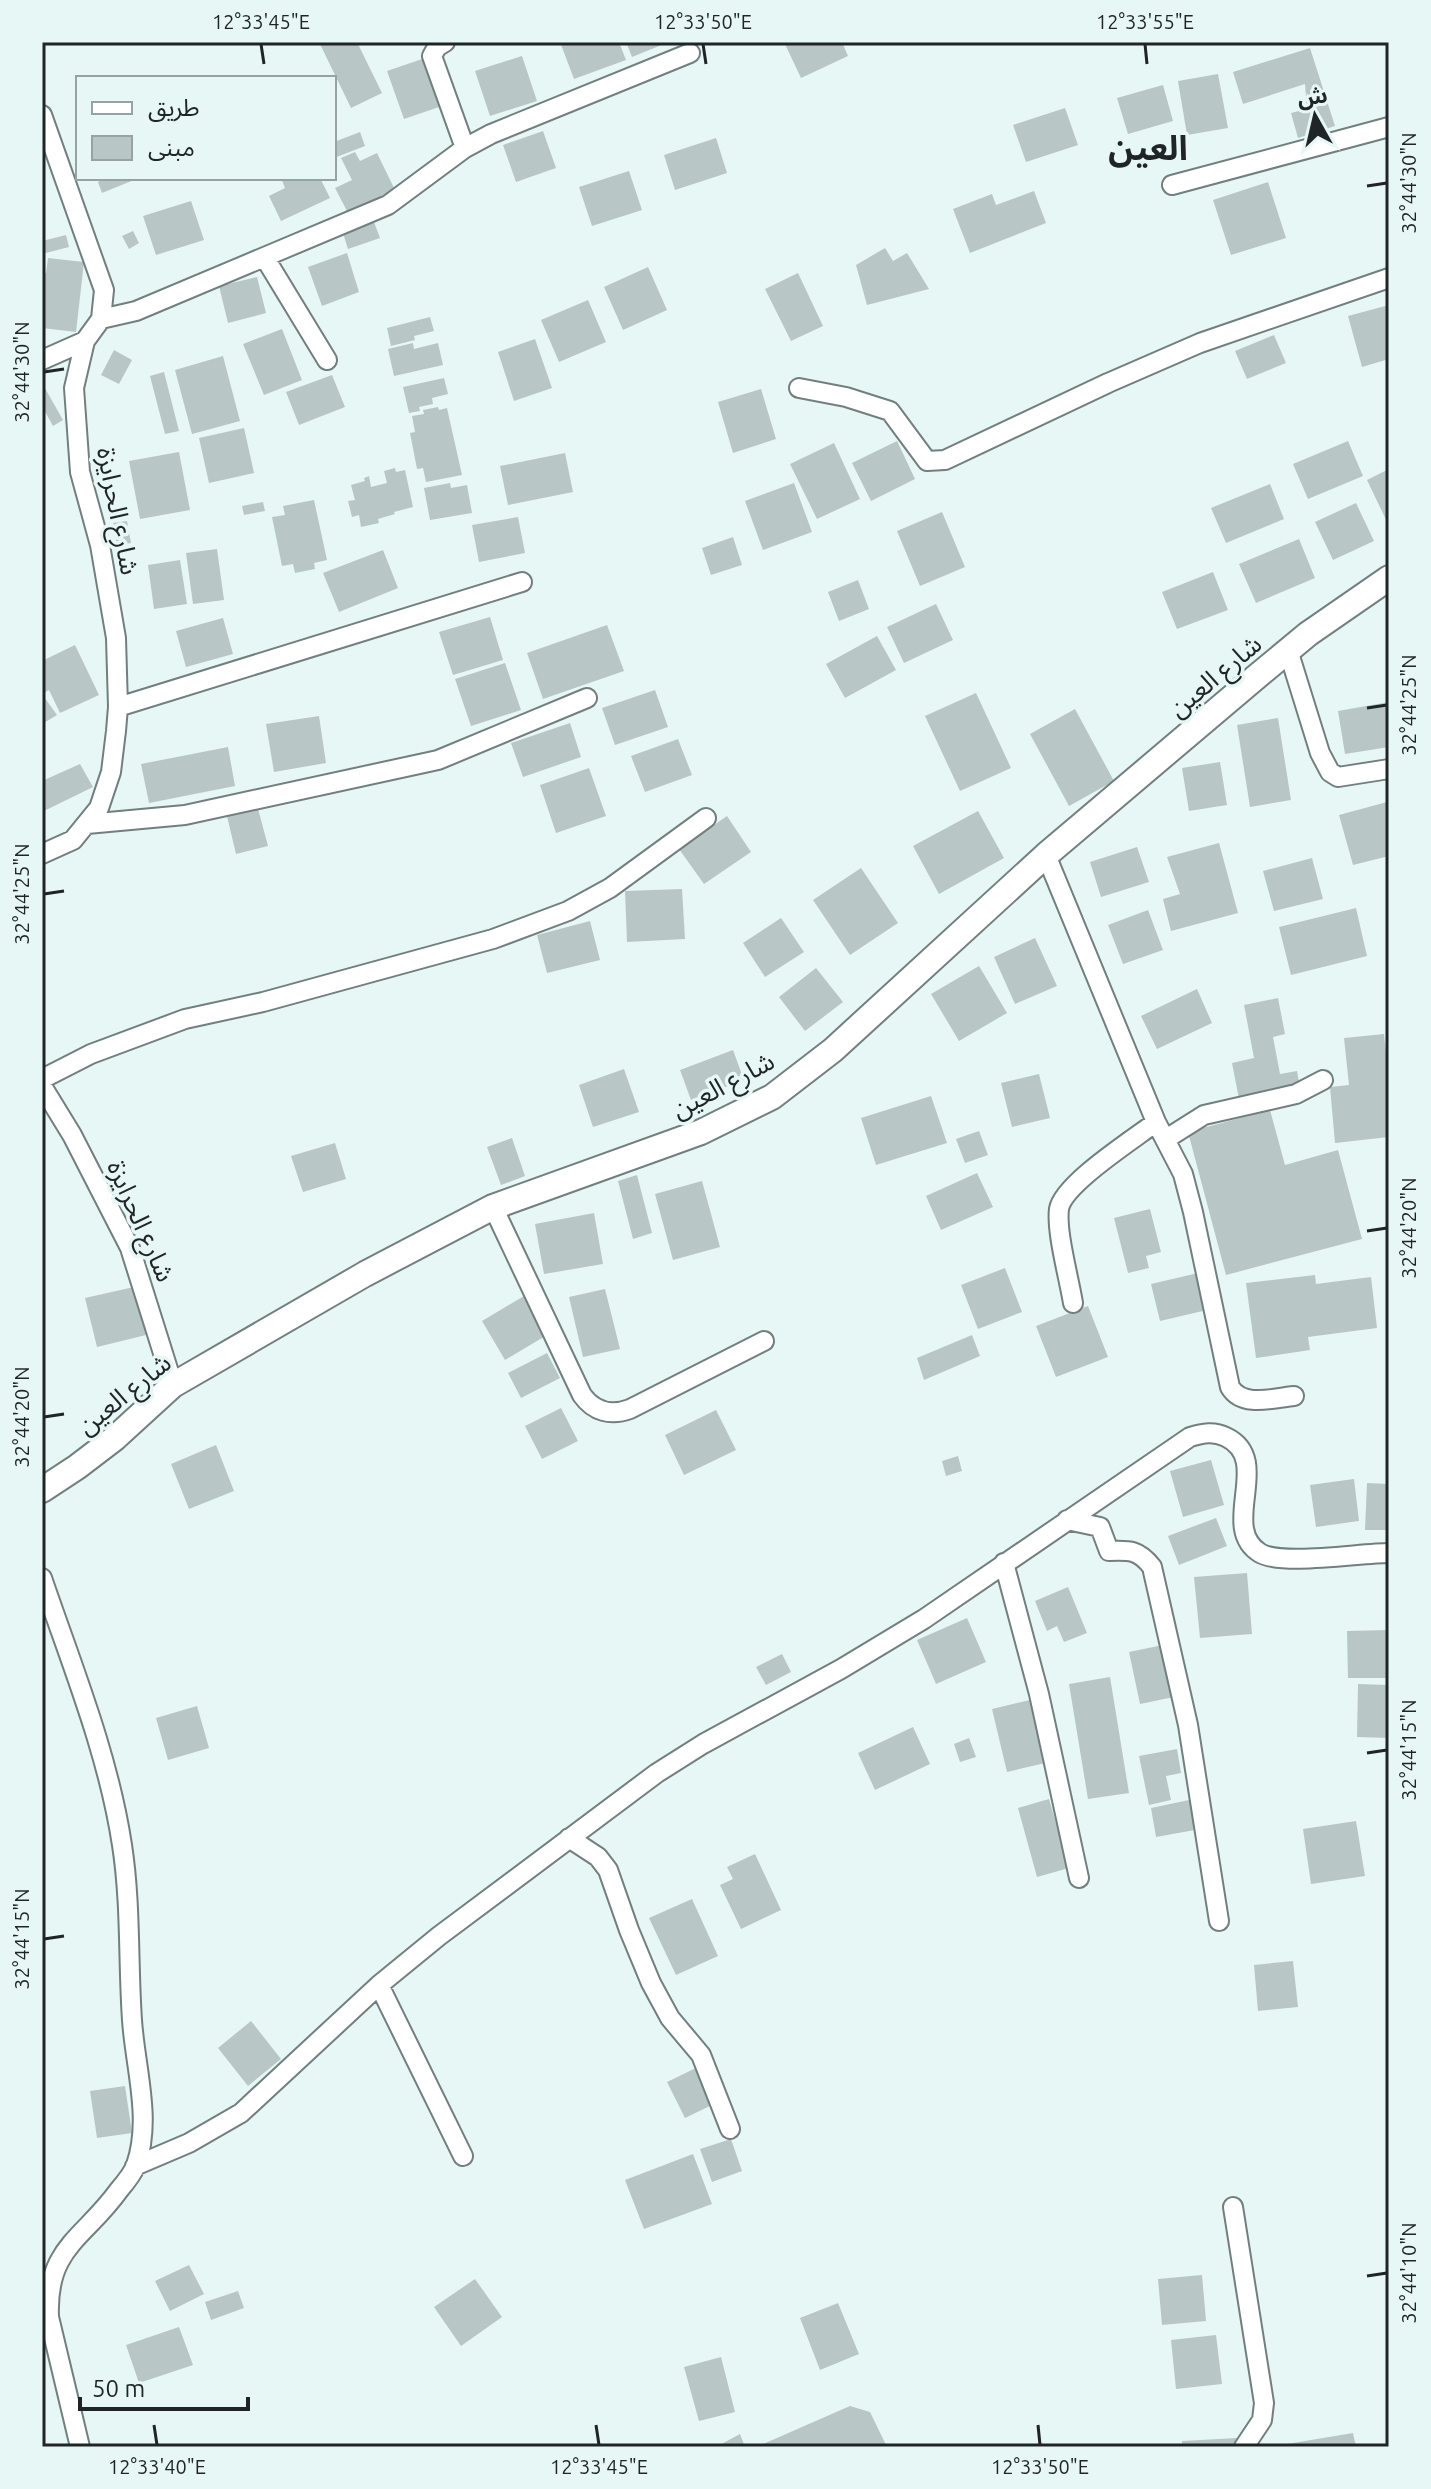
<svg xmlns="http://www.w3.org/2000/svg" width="1431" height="2489" viewBox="0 0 1431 2489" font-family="Ubuntu,'Noto Sans Arabic',sans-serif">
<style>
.building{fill:#b8c7c6}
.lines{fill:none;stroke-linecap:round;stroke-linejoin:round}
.minor-casing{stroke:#717f7e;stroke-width:22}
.tertiary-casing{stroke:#717f7e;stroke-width:28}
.minor{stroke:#fff;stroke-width:18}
.tertiary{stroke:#fff;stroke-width:24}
.ticks{fill:none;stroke:#1f2524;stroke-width:3}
.labels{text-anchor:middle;stroke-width:7;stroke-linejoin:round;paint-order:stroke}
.street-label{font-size:26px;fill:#1f2524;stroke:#e7f7f6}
.district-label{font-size:34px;font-weight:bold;fill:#1f2524;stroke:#e7f7f6}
.neatline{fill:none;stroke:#1f2524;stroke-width:3}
.ticks-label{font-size:20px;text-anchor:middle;fill:#1f2524}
</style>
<rect width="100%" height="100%" fill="#e7f7f6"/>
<!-- building -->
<path class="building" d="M319 42H357L382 93 351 108Z
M560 42H619L626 60 574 79Z
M626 42H669L632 57Z
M784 42H842L848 56 801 78Z
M1310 48 1335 126 1298 138 1291 113 1307 109 1305 84 1243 104 1233 72Z
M522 56 537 101 490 116 475 71Z
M425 58 442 106 404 119 387 71Z
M1218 74 1228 128 1187 135 1178 81Z
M1163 85 1173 121 1128 134 1117 98Z
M1065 108 1078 145 1026 162 1013 125Z
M543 131 556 168 516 182 503 145Z
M360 132 365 146 334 158V142Z
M716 138 727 173 675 190 664 155Z
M355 152 360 161 377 153 395 190 348 213 335 188 352 180 341 158Z
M629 171 642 210 592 226 579 187Z
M106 178H139L102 193 98 182Z
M281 178H320L330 198 281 221 269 196 285 188Z
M1268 182 1286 238 1231 255 1213 200Z
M1034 191 1046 223 970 253 953 209 992 194 996 205Z
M191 201 204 240 156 255 143 216Z
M374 222 380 238 348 249 343 233Z
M133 231 139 243 129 249 122 236Z
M66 235 69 247 42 254V241Z
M885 248 893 261 907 253 929 289 867 305 856 265Z
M347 253 359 292 322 306 308 267Z
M48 258 84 262 76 332 42 328V273H46Z
M648 267 667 310 623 330 604 287Z
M798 273 823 326 791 341 765 289Z
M257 277 266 313 228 323 219 286Z
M588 300 606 342 559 362 541 320Z
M1389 305V359L1362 367 1348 316Z
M430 317 434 331 414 336 415 340 391 346 387 328Z
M282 329 302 380 264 395 243 344Z
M1274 335 1286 363 1247 379 1235 351Z
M535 339 552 388 514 401 498 352Z
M413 343 414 349 438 343 443 365 394 376 388 349Z
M114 350 132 360 119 384 101 375Z
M223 356 240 421 192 434 175 370Z
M164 372 179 431 165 434 150 376Z
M332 375 345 407 299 425 286 392Z
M444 378 448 394 432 398 433 404 419 407 420 411 409 413 403 387Z
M42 383 63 420 53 426 42 406Z
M761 389 776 439 733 453 718 402Z
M438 407 439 410 447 408 462 475 426 482 423 468 417 469 410 433 415 432 412 416 424 414 423 410Z
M244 428 254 473 209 483 199 438Z
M897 441 915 479 871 501 852 463Z
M1348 441 1363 476 1308 499 1293 464Z
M834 443 860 499 817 519 790 464Z
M179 452 190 510 140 519 129 461Z
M565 453 573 492 508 505 500 466Z
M395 468 396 472 405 470 413 507 394 512 395 514 378 519 379 523 361 527 359 515 352 517 348 501 355 500 351 485 365 481 364 478 369 476 371 487 387 483 384 471Z
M1389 469V526L1367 480Z
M450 483 451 488 467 485 472 513 430 520 424 488Z
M794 483 812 532 763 550 745 501Z
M1270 484 1284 519 1226 543 1211 508Z
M314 500 327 560 314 563 315 569 295 573 293 564 282 566 272 517 285 515 283 506Z
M263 502 265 511 244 515 242 506Z
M1356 503 1374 541 1333 560 1315 522Z
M942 512 965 567 920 586 897 531Z
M518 517 525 553 479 562 472 525Z
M127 521 131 543 117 545 113 523Z
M733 537 742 565 711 575 702 548Z
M1299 539 1315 578 1256 603 1239 564Z
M217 549 224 600 193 604 186 553Z
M383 550 398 588 339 612 323 573Z
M180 560 187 604 154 609 148 565Z
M1213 572 1228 610 1177 629 1162 592Z
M858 580 869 609 839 621 828 592Z
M936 604 953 640 904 663 887 627Z
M490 617 503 660 453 675 439 632Z
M223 618 233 654 186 667 176 631Z
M607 625 624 671 543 699 527 653Z
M877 636 896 670 845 698 826 664Z
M75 645 99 695 60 713 49 690 42 694V661Z
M505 663 521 710 471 726 455 679Z
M655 690 668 727 615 745 602 708Z
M976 693 1011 768 960 791 925 716Z
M42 694 57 715 42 724Z
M1389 702V747L1345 754 1338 711Z
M1075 709 1114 781 1069 806 1030 734Z
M319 716 326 763 274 772 266 724Z
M1278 718 1291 800 1250 807 1237 725Z
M570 723 581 757 523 777 511 743Z
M678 739 692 775 645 792 631 756Z
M228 747 235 786 149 803 141 764Z
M1220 762 1227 805 1189 811 1182 768Z
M80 764 93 787 42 812V781Z
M589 768 606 816 556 833 540 785Z
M1387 802 1389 856 1353 865 1339 815Z
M257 805 268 846 236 854 226 812Z
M978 811 1004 858 939 894 913 846Z
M727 816 751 852 704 884 679 849Z
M1219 843 1238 913 1171 931 1163 899 1180 894 1167 857Z
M1137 847 1149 882 1101 897 1090 862Z
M1312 858 1323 899 1274 911 1263 871Z
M861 868 898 923 850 955 813 900Z
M682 889 685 939 627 942 625 891Z
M1356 908 1367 956 1291 975 1279 927Z
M1148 910 1163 950 1123 964 1108 925Z
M781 918 804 952 765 977 743 943Z
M590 921 600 960 547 973 537 935Z
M1035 938 1057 986 1015 1004 994 957Z
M979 966 1007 1013 959 1041 931 994Z
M816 968 843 1002 805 1031 779 997Z
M1197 989 1212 1023 1157 1049 1141 1016Z
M1278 998 1285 1034 1273 1037 1280 1074 1297 1071 1300 1087 1239 1099 1232 1063 1254 1058 1244 1005Z
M1384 1034 1389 1082V1137L1335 1143 1330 1087 1349 1085 1344 1038Z
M733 1050 744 1080 691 1100 680 1070Z
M624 1069 639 1112 593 1127 579 1085Z
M1039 1074 1050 1118 1012 1127 1001 1083Z
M931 1096 947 1143 876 1165 861 1118Z
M1270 1110 1285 1165 1338 1150 1362 1239 1226 1275 1188 1132Z
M979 1131 988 1155 965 1163 956 1139Z
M512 1138 525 1176 501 1185 487 1147Z
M335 1143 346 1179 303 1192 291 1156Z
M977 1173 993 1207 941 1230 926 1196Z
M637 1175 652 1233 633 1239 618 1181Z
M702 1181 720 1247 673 1260 655 1194Z
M1150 1209 1161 1252 1146 1256 1149 1268 1128 1273 1114 1218Z
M594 1213 603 1264 544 1274 535 1224Z
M1005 1268 1022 1312 978 1329 961 1285Z
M1198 1273 1207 1310 1160 1321 1151 1284Z
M1315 1275 1316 1284 1371 1277 1377 1328 1308 1337 1310 1350 1256 1358 1246 1283Z
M134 1287 146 1335 97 1347 85 1298Z
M605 1289 620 1349 583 1357 569 1297Z
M529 1293 552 1332 505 1360 482 1321Z
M1088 1306 1108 1357 1056 1377 1036 1326Z
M972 1335 980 1356 924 1380 917 1358Z
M547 1353 560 1378 521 1398 508 1373Z
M561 1408 578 1441 542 1459 525 1426Z
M716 1410 736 1450 684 1475 665 1435Z
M216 1445 234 1491 189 1509 171 1464Z
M958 1456 962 1471 946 1476 942 1461Z
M1211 1460 1224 1505 1183 1517 1170 1471Z
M1354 1479 1359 1521 1316 1527 1310 1485Z
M1367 1483 1389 1484V1530H1365Z
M1216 1518 1227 1546 1179 1565 1168 1536Z
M1247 1573 1252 1634 1200 1638 1194 1577Z
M1068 1587 1087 1633 1064 1642 1057 1626 1047 1631 1035 1601Z
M967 1618 986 1662 936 1684 917 1640Z
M1389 1630V1678H1348L1347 1631Z
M1163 1645 1174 1697 1140 1704 1129 1652Z
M782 1654 791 1672 766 1685 756 1667Z
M1110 1677 1129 1793 1088 1799 1069 1684Z
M1358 1684 1389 1685V1738L1357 1737Z
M1030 1700 1045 1763 1007 1772 992 1709Z
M197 1706 209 1748 168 1760 156 1718Z
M913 1727 930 1764 875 1790 858 1753Z
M969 1738 976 1757 960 1762 954 1744Z
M1177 1749 1181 1773 1166 1776 1171 1800 1149 1805 1139 1756Z
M1049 1799 1069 1868 1037 1877 1018 1808Z
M1189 1800 1195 1830 1156 1837 1151 1808Z
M1356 1821 1365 1876 1311 1884 1303 1829Z
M755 1854 781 1910 741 1929 720 1885 733 1879 727 1867Z
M692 1899 718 1956 676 1975 649 1918Z
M1293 1961 1298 2007 1258 2011 1254 1965Z
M251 2021 281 2059 248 2086 218 2048Z
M698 2067 716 2103 685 2118 667 2082Z
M125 2086 132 2133 97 2138 90 2091Z
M731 2139 742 2171 712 2182 700 2149Z
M693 2154 712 2204 644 2229 625 2180Z
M189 2265 204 2294 170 2311 155 2281Z
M1202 2275 1206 2321 1162 2325 1158 2279Z
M475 2279 502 2317 461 2346 434 2307Z
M238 2291 244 2308 211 2320 205 2302Z
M838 2303 859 2354 820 2370 800 2318Z
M179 2327 193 2365 139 2383 126 2345Z
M1216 2335 1222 2384 1176 2389 1171 2340Z
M721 2357 735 2412 699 2421 684 2367Z
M850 2406 870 2412 887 2447H756Z
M1353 2433 1356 2447H1281V2445Z
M740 2434 745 2447H716Z
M1237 2438 1238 2447H1182V2441Z"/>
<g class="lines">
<!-- minor casing -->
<g class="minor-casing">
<path id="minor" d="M445 42 437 47 432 56 465 148
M42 115 104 290 101 319 85 341 74 388 80 472 100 545 116 638 118 707 116 731 111 772 99 808 73 840 42 854
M1172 185 1389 127
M265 258 327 360
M101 319 136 311 388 205 465 148 491 134 690 53
M42 360 85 341
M799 388 846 397 890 411 927 461 945 460 1108 383 1200 343 1389 278
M1288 650 1320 753 1330 772 1338 777 1389 769
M118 707 522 582
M87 824 185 815 438 760 587 698
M1046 855 1156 1122 1183 1174 1193 1212 1230 1387C1242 1408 1274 1398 1294 1396
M42 1079 91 1054 185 1019 263 1002 493 939 568 911 610 888 706 818
M42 1086 72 1135 130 1248 173 1385
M1166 1139 1204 1115 1296 1094 1323 1080
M493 1207 582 1395C594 1412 611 1416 630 1409L764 1341
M1073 1303C1069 1278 1056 1232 1059 1209 1063 1184 1134 1139 1156 1122
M1067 1520 1100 1527 1109 1551C1130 1550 1139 1550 1152 1567L1188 1725 1219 1921
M1004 1563 1039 1694 1079 1878
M42 1578C72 1666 108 1753 122 1845 131 1903 128 1962 132 2020 135 2067 152 2119 136 2165 133 2173 125 2183 119 2190 84 2239 46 2247 49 2317L80 2447
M569 1838 598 1857 608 1870 629 1930 651 1983 670 2018 701 2055 730 2129
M379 1985 463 2156
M135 2166 189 2143 241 2113 379 1985 439 1936 657 1773 703 1744 841 1669 924 1619 1190 1437C1203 1433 1214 1431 1226 1437 1274 1460 1218 1527 1260 1553 1282 1566 1360 1553 1389 1553
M1233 2207 1264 2403 1262 2420 1244 2447"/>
</g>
<!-- tertiary casing -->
<g class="tertiary-casing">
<path id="tertiary" d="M42 1490 77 1467 115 1438 173 1385 365 1274 493 1207 701 1132 772 1097 833 1050 1046 855 1255 678 1308 634 1389 578"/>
</g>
<!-- minor -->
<use href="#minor" class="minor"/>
<!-- tertiary -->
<use href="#tertiary" class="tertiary"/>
</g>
<!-- ticks -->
<path class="ticks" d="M261 44 264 64M703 44 706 64M1145 44 1147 64M1367 186 1387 183M44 372 64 369M1367 708 1387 705M44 894 64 891M1367 1231 1387 1228M44 1417 64 1414M1367 1753 1387 1750M44 1939 64 1936M1367 2276 1387 2273M154 2425 157 2445M596 2425 599 2445M1038 2425 1040 2445"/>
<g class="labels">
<!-- street labels -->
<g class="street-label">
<text transform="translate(118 511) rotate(79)" y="9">شارع الحرايزة</text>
<text transform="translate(1215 676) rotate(-40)" y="9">شارع العين</text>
<text transform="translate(723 1085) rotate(-28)" y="9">شارع العين</text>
<text transform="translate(141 1221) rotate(66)" y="9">شارع الحرايزة</text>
<text transform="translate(124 1394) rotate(-39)" y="9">شارع العين</text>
</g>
<!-- district labels -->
<g class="district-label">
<text x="1148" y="160">العين</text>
</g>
</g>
<!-- border -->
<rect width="1431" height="2489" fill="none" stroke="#e7f7f6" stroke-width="88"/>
<!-- legend -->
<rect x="76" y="76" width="260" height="104" fill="#e7f7f6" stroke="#97a3a2" stroke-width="2"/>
<rect x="92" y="102" width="40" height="12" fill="#ffffff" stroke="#97a3a2" stroke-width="2"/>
<text x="148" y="116" font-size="24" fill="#1f2524">طريق</text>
<rect x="92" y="136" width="40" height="24" fill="#b8c7c6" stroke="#97a3a2" stroke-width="2"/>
<text x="148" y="156" font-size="24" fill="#1f2524">مبنى</text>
<!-- north arrow -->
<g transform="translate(1315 116) rotate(352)" stroke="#e7f7f6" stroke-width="6" paint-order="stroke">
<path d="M0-6L14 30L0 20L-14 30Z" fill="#1f2524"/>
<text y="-12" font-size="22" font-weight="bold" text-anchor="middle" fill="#1f2524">ش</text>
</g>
<!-- scale -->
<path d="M80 2397v12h168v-12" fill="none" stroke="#1f2524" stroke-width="4"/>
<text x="92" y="2397" font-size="24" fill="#1f2524" stroke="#e7f7f6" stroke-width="6" paint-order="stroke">50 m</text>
<rect x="44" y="44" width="1343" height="2401" class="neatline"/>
<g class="ticks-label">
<text x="261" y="29">12°33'45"E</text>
<text x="703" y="29">12°33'50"E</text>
<text x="1145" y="29">12°33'55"E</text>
<text transform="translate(1409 183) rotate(-90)" y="7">32°44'30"N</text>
<text transform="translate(22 372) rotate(-90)" y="7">32°44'30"N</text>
<text transform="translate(1409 705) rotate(-90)" y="7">32°44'25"N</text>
<text transform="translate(22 894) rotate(-90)" y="7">32°44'25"N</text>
<text transform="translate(1409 1228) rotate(-90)" y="7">32°44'20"N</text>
<text transform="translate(22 1417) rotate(-90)" y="7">32°44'20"N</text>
<text transform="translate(1409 1750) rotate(-90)" y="7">32°44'15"N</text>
<text transform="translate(22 1939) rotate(-90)" y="7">32°44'15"N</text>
<text transform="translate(1409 2273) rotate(-90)" y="7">32°44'10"N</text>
<text x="157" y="2474">12°33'40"E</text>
<text x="599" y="2474">12°33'45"E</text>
<text x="1040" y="2474">12°33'50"E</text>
</g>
</svg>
